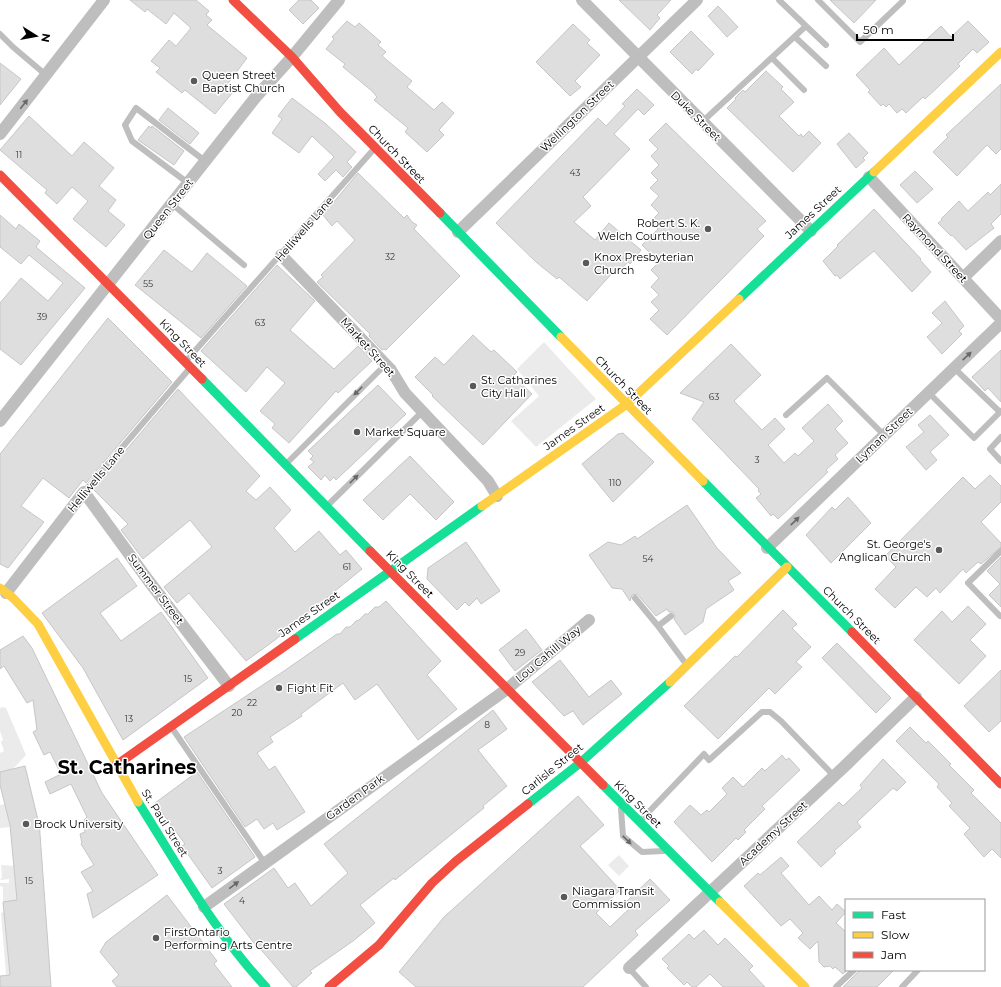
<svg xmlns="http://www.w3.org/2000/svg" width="1001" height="987" viewBox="0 0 1001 987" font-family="Montserrat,sans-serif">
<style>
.green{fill:#ebebeb}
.building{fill:#dedede;stroke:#c6c6c6}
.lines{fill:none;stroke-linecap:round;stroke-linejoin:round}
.lane{stroke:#bebebe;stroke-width:6}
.street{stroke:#bebebe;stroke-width:12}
.fast{stroke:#16e098;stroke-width:9}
.slow{stroke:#ffcf43;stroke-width:9}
.jam{stroke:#f24e42;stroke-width:9}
.oneway{fill:#686868}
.poi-dot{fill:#595959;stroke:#fff;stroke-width:1.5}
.labels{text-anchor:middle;stroke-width:3;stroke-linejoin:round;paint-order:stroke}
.number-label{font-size:9px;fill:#383838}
.poi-label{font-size:11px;fill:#000;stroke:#fff;text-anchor:start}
.street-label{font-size:11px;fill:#000;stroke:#fff}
.town-label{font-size:19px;font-weight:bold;fill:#000;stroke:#fff}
</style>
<rect width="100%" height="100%" fill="#fff"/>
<!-- green -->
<path class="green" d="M544 342 596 399 536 447 511 421 539 396 517 369Z
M3 707 6 708 26 755 12 770 0 772V753L4 751 1 742 3 740 0 731V708Z
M5 804 10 827 0 828V805Z
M619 855 629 866 619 876 608 865Z
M1 865 14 866 17 901 3 902V887L0 886V883H9V879L0 880 2 877Z
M4 912 10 975H6L1 913Z"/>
<!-- building -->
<path class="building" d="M130 0H196L209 11 206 15 212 20 207 25 247 58 226 86 233 92 215 114 185 90 182 93 156 72 160 68 151 61 169 40 176 46 191 28 174 13 166 24 147 9 145 12Z
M299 0H311L319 8 303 24 289 10Z
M619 0H671L657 15 660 18 650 30Z
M830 0H876L854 23Z
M718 6 738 27 727 37 708 16Z
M347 21 355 27 359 23 381 42 378 45 386 52 382 56 412 81 407 87 434 110 442 102 454 113 439 130 444 135 427 152 405 132 408 128 374 100 377 97 372 91 343 67 345 64 326 49 334 39 332 37Z
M968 21 989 42 977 53 973 49 958 64 960 66 939 86 925 99 923 97 906 113 902 109 897 113 889 104 886 107 883 104 881 106 868 92 870 90 856 75 884 48 899 65 941 26 951 37Z
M573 24 590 40 587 43 600 55 575 81 581 87 570 96 536 62Z
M691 31 714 54 698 71 696 69 692 74 670 52Z
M0 63 21 79 0 105Z
M766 71 783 87 781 89 794 102 779 116 799 136 801 134 803 137 809 131 821 143 793 172 727 108 736 99 735 98 743 90 745 92Z
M1001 84V149L996 154 987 145 957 176 933 152 948 137 946 135Z
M637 89 654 105 644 115 638 109 614 134 630 149 583 197 591 206 574 222 595 240 609 223 641 250 630 264 628 262 617 274 614 271 587 301 559 277 557 279 536 262 496 223 598 118 606 126 625 106 622 104Z
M292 98 326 124 356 152 347 162 352 167 343 177 336 170 325 181 318 174 334 157 312 136 299 153 272 133 282 119 278 116Z
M168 108 199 133 190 144 159 120Z
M29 116 72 156 84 142 114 168 99 186 116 200 108 211 125 225 106 247 73 219 88 201 72 187 57 204 45 193 47 190 0 150Z
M666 123 766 221 757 229 764 236 667 335 650 319 659 310 651 302 659 295 651 287 659 278 651 270 659 262 642 245 658 229 651 221 659 213 651 205 659 196 650 188 658 180 651 173 659 165 651 156 658 149 649 140Z
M149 126 151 128 152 126 184 151 174 165 138 140Z
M849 133 868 153 863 158 865 160 856 168 837 144Z
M915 171 933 189 917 203 900 185Z
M358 173 404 218 407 215 412 222 417 225 414 229 460 276 386 350 384 349 382 350 369 336 370 334 317 282 323 277 321 275 355 240 337 221 332 226 323 215Z
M1001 184V214L991 224 994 228 966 250 952 235 951 236 938 223 942 220 941 219 959 201 968 211 988 192 990 195Z
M874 209 921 259 920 260 931 272 912 292 874 251 840 279 837 275 835 276 823 261 838 246 837 245Z
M0 215 16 229 19 224 40 241 36 247 85 288 21 365 0 349V303L21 278 48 301 63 283 29 255 21 264 0 247Z
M164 250 192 272 207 253 247 286 201 338 135 285Z
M277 265 315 301 290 330 334 369 358 346 372 361 338 393 336 391 289 443 272 428 275 424 260 411 285 383 267 367 246 392 201 351Z
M945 301 964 326 959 331 962 334 942 354 927 337 942 323 932 313Z
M108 318 172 382 86 483 83 480 69 498 43 478 21 506 44 522 8 568 0 564V454Z
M473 335 491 352 494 350 517 372 513 376 532 394 483 445 432 396 433 395 415 377 435 357 444 365Z
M731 344 761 375 734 401 762 430 775 418 785 429 768 445 784 463 795 453 798 456 814 441 802 428 828 404 843 421 835 429 848 443 835 455 838 459 826 470 828 472 778 519 773 514 771 516 756 498 761 494 758 491 759 489 692 419 704 402 680 393Z
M1001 350V402L988 388 985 391 972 377Z
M378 385 406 414 336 480 334 477 330 481 325 475 321 480 308 467 314 462 310 459 313 456 308 451Z
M178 389 260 476 246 491 256 500 270 487 291 510 274 528 295 552 319 531 340 555 346 550 362 569 275 640 246 661 189 593 177 603 164 587 212 547 190 520 143 559 121 530 128 524 93 489Z
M930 415 949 435 930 452 937 460 926 470 906 447 924 432 918 425Z
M623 433 654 462 613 502 582 464 618 434Z
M410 456 454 502 436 520 410 494 383 520 363 500Z
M990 475 1001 486V502L981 522 1001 543V547L981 564 978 562 966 573 963 569 940 593 936 588 927 597 916 587 895 608 875 589 896 567 885 556 963 477 975 489Z
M848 497 871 523 831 563 806 535 832 507 835 510Z
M687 505 717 548 741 573 728 581 734 590 706 609 703 622 685 635 674 619 675 616 673 612H669L667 609 656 616 637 594 632 595 630 601 622 589 612 588 589 555 608 542 621 545 635 536 637 539Z
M466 542 500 591 481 604 477 598 469 606 465 602 457 610 427 579 428 568Z
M1001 557V607L989 595 1000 584 987 571Z
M117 558 137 586 100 613 121 641 161 612 208 678 123 740 83 668 42 613Z
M386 601 441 661 427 675 457 709 418 740 377 684 355 700 343 683 301 714 302 716 270 737 273 742 257 753 269 770 275 766 305 812 277 830 273 823 264 829 257 819 245 827 184 737 284 671 337 634H340L346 627H350L356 621 359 620 365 614H368L375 607H379Z
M968 606 986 624 970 640 986 656 959 684 914 640 942 611 952 622Z
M783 610 797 624 792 628 811 647 796 662 802 667 775 694 769 688 718 739 684 706 735 656 737 657Z
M526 629 542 650 515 671 499 650Z
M23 636 32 648 102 793 158 875 93 918 87 894 93 891 81 872 94 865 81 844 82 843 80 834 85 832 84 828 87 826 84 820 87 817 71 784 50 794 45 782 61 774 50 752 44 755 33 732 37 730 33 700 27 703 4 666 0 669V650Z
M837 643 891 698 876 713 822 658Z
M560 660 589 697 611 680 622 694 583 725 573 711 564 716 532 682Z
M1001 670V721L989 732 964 706Z
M493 710 507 729 478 750 507 786 483 806 484 808 395 880 394 878 360 905 375 923 353 941 310 971 312 973 296 987H293L258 946 257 947 224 904 274 868 288 888 295 883 311 906 348 873 324 844Z
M910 727 926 743 928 741 951 764 949 765 974 790 971 793 1001 823V858L992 849 984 857 974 846 964 834 970 828 949 806 952 803 937 787 939 784 896 741Z
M782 755 786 760 789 758 800 770 762 806 765 809 744 830 746 832 738 840 736 838 712 862 674 822 690 805 701 815 707 810 709 812 727 794 722 788 733 777 743 787 762 768 765 771Z
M883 759 906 782 897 791 893 788 857 822 861 827 834 851 836 853 821 867 797 842 839 802 843 806 862 788 860 785Z
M25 766 38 820H39L51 987H0V976L10 975 3 902 17 900 10 825 0 785V772Z
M197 772 255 857 212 888 182 846 185 844 155 803Z
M578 796 604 825 580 846 620 890 596 913 610 927 630 908 625 903 650 879 670 900 635 931 638 935 583 987H416L399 972 444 917Z
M781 857 789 866 781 873 809 905 819 896 832 910 837 904 846 912 836 923 846 932V971L843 974 835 967 833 969 830 966 824 967 819 962 818 941 810 949 798 938 803 933 790 919 781 926 744 886 758 873 760 875Z
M167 895 217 961 214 964 232 987H117L112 981 119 975 100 952 106 942Z
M704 930 718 945 725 938 753 966 749 970 765 987H723L710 974 696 987H692L687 982 684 985 667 968 669 966 662 959 689 934 694 939Z
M860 970H894L877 987H843Z"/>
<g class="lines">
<!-- lane -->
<path class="lane" d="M818 0 860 42 903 1
M806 26 826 45
M0 34 13 47 46 75
M795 37 826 66
M772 58 804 90
M702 122 806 26 779 0
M188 183 132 141 125 125 136 108 205 161
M172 204 244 265
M185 362 374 149
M954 368 1000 412 1001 411
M928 392 974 438 1000 412
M786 415 827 378 884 435
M1001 437 990 449 1001 461
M287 463 386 364
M84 492 190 368
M327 506 422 412
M635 598 658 626
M671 616 658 626 686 664
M1000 616 968 583 1001 551
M172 728 264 862
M621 809 623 836 642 852 664 851
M641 820 704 754 709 760 762 712H770L781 721 834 776
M629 968 646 987
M836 987 854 970
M902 987 918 970"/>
<!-- street -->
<path class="street" d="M582 0 811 231
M0 134 104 0
M869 177 1001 319
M458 232 697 0
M281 255 391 370 405 393 488 481 497 496
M963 278 1001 241
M0 421 255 98 292 57 339 0
M767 548 1001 323
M6 593 84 492 148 580 229 686
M204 907 507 689 589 620
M629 968 847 764 916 697"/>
<!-- fast -->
<path class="fast" d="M440 213 561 337
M739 299 874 172
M202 379 370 551
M703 481 852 632
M295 639 482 506
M603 785 720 902
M138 802C178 865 215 933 266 987
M528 804 580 763 670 682"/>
<!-- slow -->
<path class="slow" d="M874 172 1001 52
M561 337 703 481
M482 506 627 404 739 299
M0 588 13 598 38 624 138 802
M670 682 787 567
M720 902 805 987"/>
<!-- jam -->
<path class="jam" d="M233 0 292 57 340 112 440 213
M0 175 202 379
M370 551 603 785
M852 632 1001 784
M115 766 295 639
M329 987 379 945 432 883 456 861 528 804"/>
</g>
<!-- one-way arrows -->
<defs><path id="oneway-solid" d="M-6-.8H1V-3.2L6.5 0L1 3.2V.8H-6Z"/></defs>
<g class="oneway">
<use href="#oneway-solid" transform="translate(24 104) rotate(-52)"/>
<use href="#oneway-solid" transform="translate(967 356) rotate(-43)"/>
<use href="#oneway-solid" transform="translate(358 391) rotate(135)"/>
<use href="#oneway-solid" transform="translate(354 479) rotate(-45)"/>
<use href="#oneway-solid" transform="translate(795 521) rotate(-44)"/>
<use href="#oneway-solid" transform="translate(627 840) rotate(44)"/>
<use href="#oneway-solid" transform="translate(234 885) rotate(-37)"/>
</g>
<!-- markers -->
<g class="poi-dot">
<circle cx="194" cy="81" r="4"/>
<circle cx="708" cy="229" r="4"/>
<circle cx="586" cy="263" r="4"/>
<circle cx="473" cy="386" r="4"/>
<circle cx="357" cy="432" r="4"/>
<circle cx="939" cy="550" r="4"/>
<circle cx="279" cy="688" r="4"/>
<circle cx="26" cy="824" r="4"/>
<circle cx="564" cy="897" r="4"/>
<circle cx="156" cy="938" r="4"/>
</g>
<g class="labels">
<!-- number labels -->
<g class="number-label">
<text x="19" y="158">11</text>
<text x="575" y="176">43</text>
<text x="390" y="260">32</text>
<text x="148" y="287">55</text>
<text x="42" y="320">39</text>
<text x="260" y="326">63</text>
<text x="714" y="400">63</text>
<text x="757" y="463">3</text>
<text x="615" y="486">110</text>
<text x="648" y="562">54</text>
<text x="347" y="570">61</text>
<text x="520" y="656">29</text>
<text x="188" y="682">15</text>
<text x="252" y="706">22</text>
<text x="237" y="716">20</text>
<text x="129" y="722">13</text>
<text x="487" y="728">8</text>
<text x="220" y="874">3</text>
<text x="29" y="884">15</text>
<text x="242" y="904">4</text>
</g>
<!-- poi labels -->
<g class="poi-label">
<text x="202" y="79">Queen Street<tspan x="202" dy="13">Baptist Church</tspan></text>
<text x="700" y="227" text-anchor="end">Robert S. K.<tspan x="700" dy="13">Welch Courthouse</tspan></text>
<text x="594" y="261">Knox Presbyterian<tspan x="594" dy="13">Church</tspan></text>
<text x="481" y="384">St. Catharines<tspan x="481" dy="13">City Hall</tspan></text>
<text x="365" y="436">Market Square</text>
<text x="931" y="548" text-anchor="end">St. George's<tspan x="931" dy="13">Anglican Church</tspan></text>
<text x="287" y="692">Fight Fit</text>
<text x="34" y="828">Brock University</text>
<text x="572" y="895">Niagara Transit<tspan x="572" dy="13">Commission</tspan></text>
<text x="164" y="936">FirstOntario<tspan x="164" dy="13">Performing Arts Centre</tspan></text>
</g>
<!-- street labels -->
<g class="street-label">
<text transform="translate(577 116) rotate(-44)" y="4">Wellington Street</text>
<text transform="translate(696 116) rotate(45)" y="4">Duke Street</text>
<text transform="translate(397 154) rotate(46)" y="4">Church Street</text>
<text transform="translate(168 209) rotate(-52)" y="4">Queen Street</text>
<text transform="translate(813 212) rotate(-43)" y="4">James Street</text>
<text transform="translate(304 229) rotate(-49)" y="4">Helliwells Lane</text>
<text transform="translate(935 248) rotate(47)" y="4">Raymond Street</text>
<text transform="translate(183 343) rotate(46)" y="4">King Street</text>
<text transform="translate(368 347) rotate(48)" y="4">Market Street</text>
<text transform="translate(624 385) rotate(46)" y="4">Church Street</text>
<text transform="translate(574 427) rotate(-35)" y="4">James Street</text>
<text transform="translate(884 435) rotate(-44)" y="4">Lyman Street</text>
<text transform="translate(96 479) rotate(-50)" y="4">Helliwells Lane</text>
<text transform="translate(410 574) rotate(45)" y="4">King Street</text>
<text transform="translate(156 589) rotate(53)" y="4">Summer Street</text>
<text transform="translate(309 614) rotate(-35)" y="4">James Street</text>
<text transform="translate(852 615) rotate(45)" y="4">Church Street</text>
<text transform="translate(548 654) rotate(-40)" y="4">Lou Cahill Way</text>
<text transform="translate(552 769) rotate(-39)" y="4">Carlisle Street</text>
<text transform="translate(355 797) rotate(-36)" y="4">Garden Park</text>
<text transform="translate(638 804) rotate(45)" y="4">King Street</text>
<text transform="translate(165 823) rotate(58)" y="4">St. Paul Street</text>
<text transform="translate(773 833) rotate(-43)" y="4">Academy Street</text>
</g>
<!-- town labels -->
<g class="town-label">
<text x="127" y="774">St. Catharines</text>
</g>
</g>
<!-- legend -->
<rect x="845" y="899" width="140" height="72" fill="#ffffff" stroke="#999999"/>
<rect x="853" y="912" width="20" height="6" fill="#16e098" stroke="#999999"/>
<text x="881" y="919" font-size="12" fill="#000000">Fast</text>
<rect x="853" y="932" width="20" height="6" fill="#ffcf43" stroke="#999999"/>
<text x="881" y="939" font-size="12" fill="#000000">Slow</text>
<rect x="853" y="952" width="20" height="6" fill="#f24e42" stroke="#999999"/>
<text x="881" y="959" font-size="12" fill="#000000">Jam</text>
<!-- north arrow -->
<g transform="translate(36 36) rotate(101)" stroke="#ffffff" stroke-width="3" paint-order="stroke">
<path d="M0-3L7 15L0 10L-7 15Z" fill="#000000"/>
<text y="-6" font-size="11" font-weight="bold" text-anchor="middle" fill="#000000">N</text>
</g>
<!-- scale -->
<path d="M857 34v6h96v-6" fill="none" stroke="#000000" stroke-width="2"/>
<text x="863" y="34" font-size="12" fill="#000000" stroke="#ffffff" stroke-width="3" paint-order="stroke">50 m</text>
</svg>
